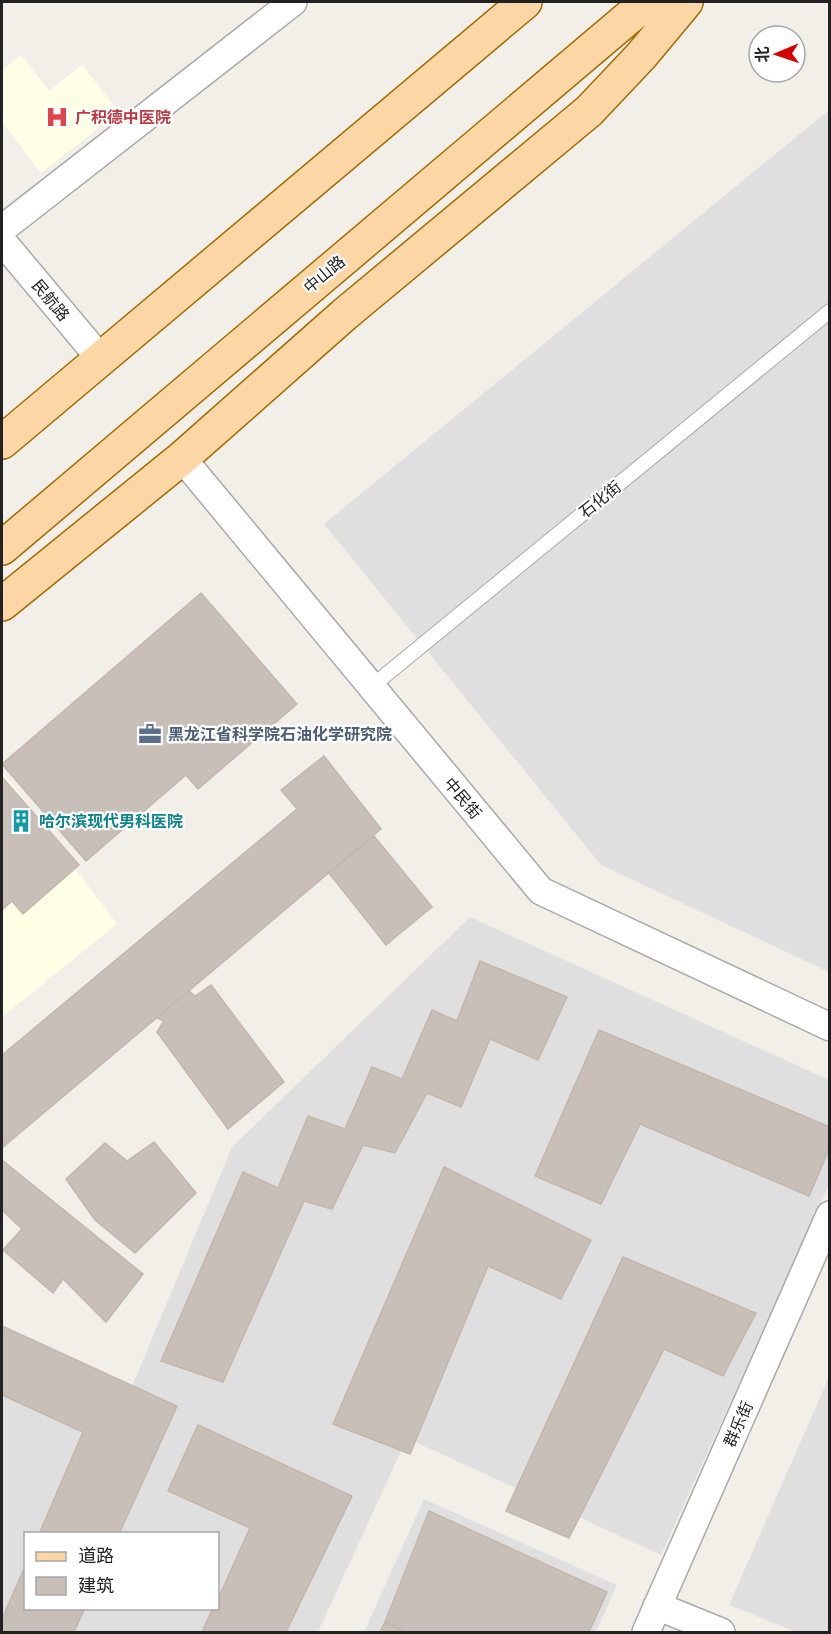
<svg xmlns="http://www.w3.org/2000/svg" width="831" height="1634" viewBox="0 0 831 1634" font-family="'Source Sans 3','Noto Sans SC',sans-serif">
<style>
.residential{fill:#e0dfdf;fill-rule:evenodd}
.education{fill:#ffffe5}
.building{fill:#c7bfb8;stroke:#c4b6ab;stroke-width:1.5}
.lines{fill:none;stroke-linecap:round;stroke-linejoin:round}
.lane-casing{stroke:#a9a9a9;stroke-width:16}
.street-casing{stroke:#a9a9a9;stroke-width:30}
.primary-casing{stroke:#a06b00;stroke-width:36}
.lane{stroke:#fff;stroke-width:14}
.street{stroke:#fff;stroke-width:27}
.primary{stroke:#fcd6a4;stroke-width:33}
.labels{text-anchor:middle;stroke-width:4.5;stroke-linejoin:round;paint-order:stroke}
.health-label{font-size:16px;font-weight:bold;fill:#be3a42;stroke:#fff;text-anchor:start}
.street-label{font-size:16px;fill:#222;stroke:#fff}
.service-label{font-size:16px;font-weight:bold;fill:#4e5e75;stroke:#fff;text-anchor:start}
.culture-label{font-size:16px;font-weight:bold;fill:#0d838f;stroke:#fff;text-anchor:start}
</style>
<rect width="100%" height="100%" fill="#f2efe9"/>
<!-- residential -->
<path class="residential" d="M829 110V972L601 865 324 524Z
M470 917 829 1080V1185L661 1555 407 1438 318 1632H2V1334L131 1389 232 1147ZM26 1534H218V1608H26Z
M829 1377V1632H796L729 1605Z
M424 1499 617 1585 596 1632H364Z"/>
<!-- education -->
<path class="education" d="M21 55 49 91 82 65 119 112 41 173 2 122V70Z
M2 771 117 924 2 1017Z"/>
<!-- building -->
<path class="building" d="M201 593 297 704 198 789 186 775 86 861 2 764Z
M324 756 381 829 2 1148V1055L297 809 281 790Z
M2 777 79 865 23 914 12 901 2 910Z
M374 836 432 907 386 945 329 873Z
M480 961 567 997 538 1060 490 1039 461 1107 427 1093 395 1153 363 1145 332 1209 304 1201 223 1382 161 1361 243 1172 278 1188 308 1116 345 1129 372 1067 402 1079 432 1010 457 1021Z
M211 985 284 1082 228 1129 157 1032 164 1021 157 1018 165 1011 189 991 195 996Z
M599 1030 830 1127V1147L809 1196 640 1124 601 1204 535 1176Z
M154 1142 196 1193 135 1253 95 1220 66 1179 105 1143 127 1161Z
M2 1160 143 1274 106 1322 63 1279 53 1293 3 1250 22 1229 2 1210Z
M444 1167 591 1240 561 1299 488 1266 410 1454 333 1424Z
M623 1257 756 1313 723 1376 664 1349 569 1538 506 1511Z
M2 1326 177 1406 119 1534H39L83 1432 2 1395Z
M198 1425 352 1496 286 1632H202L213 1608H218V1599L250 1528 168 1491Z
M429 1511 607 1592 589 1632H406L385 1622Z
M26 1564V1608H85L74 1632H2V1619Z
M385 1622 406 1632H380Z"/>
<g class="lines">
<!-- lane casing -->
<g class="lane-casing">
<path id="lane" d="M371 687 830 311"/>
</g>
<!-- street casing -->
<g class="street-casing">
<path id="street" d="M2 229 293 2
M2 241 100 358
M182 458 541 891 830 1027
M657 1606 721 1632
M646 1632 830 1215"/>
</g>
<!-- primary casing -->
<g class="primary-casing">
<path id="primary" d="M2 442 525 2
M2 548 647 2
M2 604 182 458 345 314 589 111 641 56 686 2"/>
</g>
<!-- lane -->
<use href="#lane" class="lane"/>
<!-- street -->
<use href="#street" class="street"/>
<!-- primary -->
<use href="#primary" class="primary"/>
</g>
<!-- icons -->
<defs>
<g id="hospital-bare" transform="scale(1.8)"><path d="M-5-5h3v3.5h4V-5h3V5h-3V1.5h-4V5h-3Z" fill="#e0444e" stroke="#fff" stroke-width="2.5" paint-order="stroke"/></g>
<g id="office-bare" transform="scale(1.8)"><path d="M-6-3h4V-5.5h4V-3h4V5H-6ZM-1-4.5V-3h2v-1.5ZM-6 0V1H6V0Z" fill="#5c6f8a" stroke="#fff" stroke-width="2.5" paint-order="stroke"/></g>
<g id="building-bare" transform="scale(1.8)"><path d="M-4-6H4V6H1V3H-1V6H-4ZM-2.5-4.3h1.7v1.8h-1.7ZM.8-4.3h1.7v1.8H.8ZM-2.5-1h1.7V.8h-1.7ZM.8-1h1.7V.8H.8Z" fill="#0f9aa8" stroke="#fff" stroke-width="2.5" paint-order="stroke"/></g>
</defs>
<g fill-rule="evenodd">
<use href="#hospital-bare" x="57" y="117"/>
<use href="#office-bare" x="150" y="734"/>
<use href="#building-bare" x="21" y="821"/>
</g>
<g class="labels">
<!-- health labels -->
<g class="health-label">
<text x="75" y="123">广积德中医院</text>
</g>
<!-- street labels -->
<g class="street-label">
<text transform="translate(324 274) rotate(-40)" y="6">中山路</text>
<text transform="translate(51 300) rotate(50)" y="6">民航路</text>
<text transform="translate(600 499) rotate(-39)" y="6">石化街</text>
<text transform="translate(463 798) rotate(50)" y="6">中民街</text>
<text transform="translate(738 1424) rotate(-66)" y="6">群乐街</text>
</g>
<!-- service labels -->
<g class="service-label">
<text x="168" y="740">黑龙江省科学院石油化学研究院</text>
</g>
<!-- culture labels -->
<g class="culture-label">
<text x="39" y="827">哈尔滨现代男科医院</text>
</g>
</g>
<!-- border -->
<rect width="831" height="1634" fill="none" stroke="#222222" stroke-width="6"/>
<!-- legend -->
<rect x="24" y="1532" width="195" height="78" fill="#ffffff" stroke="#a7a7a7" stroke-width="1.5"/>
<rect x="36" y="1552" width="30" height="9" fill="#fcd6a4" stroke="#a7a7a7" stroke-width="1.5"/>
<text x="78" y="1562" font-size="18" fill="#222222">道路</text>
<rect x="36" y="1577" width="30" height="18" fill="#c7bfb8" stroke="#a7a7a7" stroke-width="1.5"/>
<text x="78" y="1592" font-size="18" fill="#222222">建筑</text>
<!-- north arrow -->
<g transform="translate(777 54) rotate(268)"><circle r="28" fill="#ffffff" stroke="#a7a7a7" stroke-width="1.5"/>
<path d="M0-4.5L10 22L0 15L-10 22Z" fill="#d40000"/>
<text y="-9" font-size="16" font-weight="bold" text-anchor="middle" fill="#222222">北</text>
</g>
</svg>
